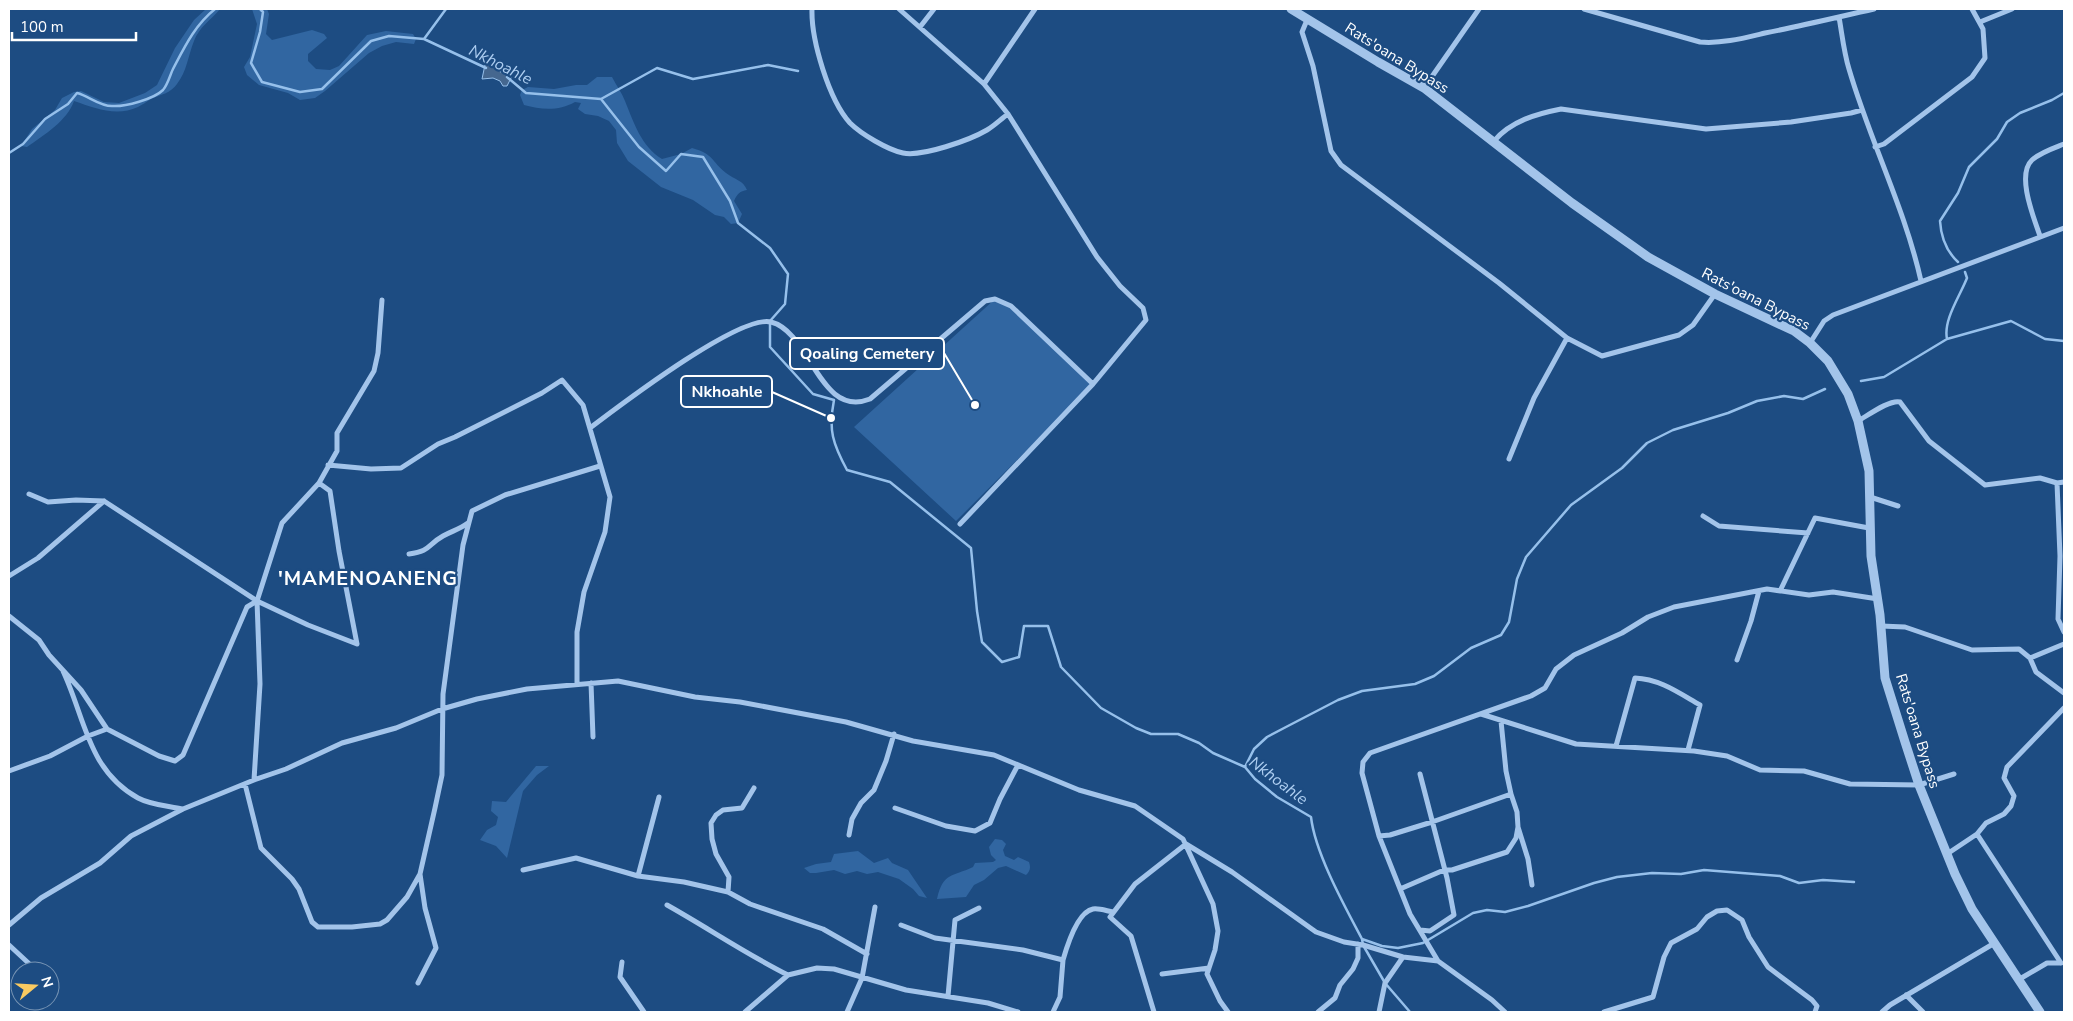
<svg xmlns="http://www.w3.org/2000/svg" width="2073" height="1021" viewBox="0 0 2073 1021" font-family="'Nunito Sans',sans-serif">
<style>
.green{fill:#3166a1}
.water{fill:#45678f;stroke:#96c0eb}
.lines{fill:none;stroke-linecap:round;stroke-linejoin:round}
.stream{stroke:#96c0eb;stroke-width:2.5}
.minor{stroke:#a3c4ea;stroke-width:5}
.tertiary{stroke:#a3c4ea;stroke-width:9}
.labels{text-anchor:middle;stroke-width:4.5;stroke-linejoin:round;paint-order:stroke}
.street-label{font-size:15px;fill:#fff;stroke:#1d4c82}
.water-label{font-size:16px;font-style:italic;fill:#aecef1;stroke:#1d4c82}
.district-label{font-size:20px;font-weight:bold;letter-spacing:1px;fill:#fff;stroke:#1d4c82}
.leader{fill:none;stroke:#fff;stroke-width:2}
.callout-dot{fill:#fff;stroke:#1d4c82;stroke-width:2}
.callout{fill:#1d4c82;stroke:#fff;stroke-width:2}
.callout-label{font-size:16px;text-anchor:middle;font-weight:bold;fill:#fff}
</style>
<rect width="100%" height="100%" fill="#1d4c82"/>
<!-- green -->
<path class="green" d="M206 9H220C211 20 199 27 194 41 188 56 187 71 177 84 171 93 160 95 151 99 146 102 142 105 138 107 116 117 95 108 74 101 67 121 44 135 27 147L21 146 32 129 55 110 62 98 74 92 81 91 104 102 119 103 145 93 157 85 175 48 194 20Z
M252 9H267L269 14 266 34 272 40 312 30 324 34 327 38 308 54V61L316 69 330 70 339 66 367 35 386 31 413 34 416 39 414 44 396 42 382 46 369 53 325 91 315 98 300 100 288 93 259 85 247 75 244 67 250 57 257 24Z
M597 77H612C616 85 622 93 625 101 634 123 641 146 662 159L681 154 692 148C714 154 711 161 726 173 735 180 743 180 747 190 740 191 737 194 734 201L742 214 738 223 731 224 724 217 715 215 693 200 661 187 628 161 617 143 616 130 609 121 598 116 585 114 578 109 581 103 575 102C559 111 542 110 524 105L520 95 522 90 528 87 554 89 576 85H587Z
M995 299 1011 306 1093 384 956 521 854 427Z
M536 766H549L537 775 523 791 507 858 496 846 480 840 487 830 496 825 498 817 491 811 492 801 506 802Z
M995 839 1002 840 1006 844 1003 850 1005 856 1014 860 1018 857 1029 862C1031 868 1030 871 1026 875L1006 866 998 868 984 880 974 885 966 897 937 899C943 872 952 877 973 867L975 863 993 862 996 860 991 855 989 847Z
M858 851 874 863 888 858 892 863 908 870 927 898 919 896 913 889 899 879 878 872 867 874 857 871 845 874 834 870 816 873H810L804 868 816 864 831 862 834 854Z"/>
<!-- water -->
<path class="water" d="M486 60 503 68 500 72 508 70 513 74 507 86H503L500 81 493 78 482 79Z"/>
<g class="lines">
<!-- stream -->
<path class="stream" d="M260 9 263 12 260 32 251 63 262 82 300 92 322 89 371 41 389 36 424 39 486 68
M424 39 446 9
M507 77 526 93 601 99 639 147 666 171 681 154 703 157 730 201 738 223 770 248 788 274 785 304 770 321V347L813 394 834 400C828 430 833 444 847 470L890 482 971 548 977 611 982 642 1002 662 1019 657 1024 626H1048L1061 667 1101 708 1136 728 1151 734H1178L1199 743 1213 753 1245 767 1255 779 1277 797 1311 817C1315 853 1345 907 1362 939L1363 945 1385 983 1410 1012
M601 99 657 68 693 79 768 65 798 71
M9 153 23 144 45 119 68 104 77 93C89 96 99 106 112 106 125 107 154 99 163 90 168 84 170 75 173 69 185 46 195 25 215 9
M1958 262C1946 251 1941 237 1940 221L1958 193 1969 167 1997 139 2007 122 2020 113 2052 100 2064 93
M1947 339C1943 320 1960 296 1967 278L1965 272
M1861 381 1884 377 1947 339 2011 321 2045 339 2064 341
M1245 767 1254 749 1267 737 1286 727 1338 700 1362 691 1415 684 1434 676 1471 648 1501 635 1509 622 1517 579 1526 557 1571 505 1622 468 1647 443 1673 430 1728 413 1757 401 1784 396 1803 399 1825 389
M1362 939 1382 946 1398 948 1423 943 1473 913 1487 910 1505 912 1528 906 1594 883 1617 877 1652 873 1681 874 1704 870 1780 876 1799 883 1823 880 1854 882"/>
<!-- minor -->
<path class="minor" d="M812 9C811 40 829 100 850 123 861 134 888 150 903 153 922 157 970 140 987 130 994 126 1001 119 1008 114
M899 9 984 84 1008 114 1097 257 1120 286 1143 308 1146 320 1093 384 960 524
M1584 9 1700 42C1722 44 1744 38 1765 33 1801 26 1838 17 1874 9
M1839 17C1842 34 1844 53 1849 69 1870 141 1905 209 1921 281
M1307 20 1302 32 1313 66 1331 151 1341 165 1499 283 1567 338 1602 356 1679 335 1693 325 1715 294
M1980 22 2012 9
M920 27 934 9
M984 84 1035 9
M1424 88 1479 9
M1494 141C1511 121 1536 114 1561 109L1706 129 1791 122 1851 113 1862 110
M1875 147 1884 144 1972 77 1985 58 1983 29 1972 9
M2040 236C2034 218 2016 175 2032 160 2041 152 2054 148 2064 144
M1810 343 1824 321 1833 315 2064 228
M1858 421C1867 416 1890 399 1900 402L1929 441 1985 485 2040 478 2057 483 2064 482
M590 428C618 407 739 314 771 322 811 332 819 419 870 399L985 301 995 299 1011 306 1093 384
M1509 459 1534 398 1567 338
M328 465 371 469 401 468 438 444 455 437 542 393 562 380 583 405 610 497 605 532 584 592 577 632V684
M319 483 330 491 339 551 357 644
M2057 483 2060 556 2058 619 2064 632
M29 494 48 502 76 500 104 501 257 601 308 625 357 644
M1870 497 1898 506
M1703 516 1719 526 1808 533
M409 554C431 551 427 545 443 536 452 531 460 529 468 523
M9 576 38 558 104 501
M1780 591 1815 518 1869 528
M9 616 39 640 49 655 81 690 107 729
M1881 626 1905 627 1972 650 2019 649 2030 658 2064 644
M2030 658 2036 672 2064 693
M1737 660 1751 621 1759 591
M62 669C85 716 87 770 138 798 151 805 168 806 182 809
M591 683 593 737
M1481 714 1576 744 1694 751 1727 756 1760 770 1804 771 1850 784 1919 785 1954 774
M1616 746 1635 678C1660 679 1679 693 1700 705L1688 750
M9 771 50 756 88 736 107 729 159 756 175 761 183 755 247 607 257 601
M254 780 260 684 257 601 282 523 319 483 337 451V433L374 371 378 353 382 300
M245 784 261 848 292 879 299 889 312 922 318 927H352L380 924 387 920 407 897 420 874 435 808 442 775 443 694 463 545 472 511 505 495 600 466
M1511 794 1517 812 1518 827 1528 859 1532 885
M895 808 946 826 975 831 990 823 1000 799 1018 765
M1977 834 2061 963
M849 835 852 819 861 803 874 790 886 761 894 734
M1379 836 1390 835 1432 822 1511 794 1506 771 1501 721
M1947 854 1977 834 1986 823 2004 814 2011 806 2014 796 2004 778 2007 767 2064 708
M523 870 576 858 638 876 684 882 728 892 750 904 823 929 867 954
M638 876 659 797
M1400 889 1444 870H1452L1507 852 1516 838 1518 827
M728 892 729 877 716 854 712 839 711 823 716 815 723 810 742 808 754 788
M667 905C708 928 746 954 788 975L817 968 834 969 906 990 988 1003 1018 1012
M9 925 41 898 100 863 131 836 183 809 254 780 286 769 342 743 396 728 442 709 477 699 527 689 618 681 695 697 740 702 846 722 913 741 994 755 1079 790 1135 806 1183 839 1213 904 1218 931 1215 950 1207 974 1220 1001 1228 1012
M901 925 935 938 1023 950 1063 960 1060 997 1053 1012
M1420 930 1430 931 1454 915 1447 878 1420 774
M9 945 37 971
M1063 960C1067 946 1077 912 1093 909 1099 908 1107 911 1113 912
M1438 961 1410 914 1379 836 1362 773 1363 762 1370 753 1531 696 1545 688 1556 669 1574 655 1622 633 1648 617 1674 607 1767 589 1809 595 1833 592 1878 599
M622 962 620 977 644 1012
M1162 974 1209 968
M2018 980 2047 963H2061
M418 983 436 948 425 908 420 874
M1906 995 1923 1012
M948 996 955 920 979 908
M745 1012 788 975
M847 1012 862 978 875 907
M1154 1012 1131 936 1110 917 1135 884 1186 844 1232 872 1316 932 1344 942 1363 945 1403 957 1438 961 1492 1000 1505 1012
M1318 1012 1335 998 1340 985 1353 969 1358 958V944
M1379 1012 1385 983 1403 957
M1604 1012 1653 997 1664 957 1671 943 1697 929 1707 917 1717 911 1727 910 1742 920 1749 937 1768 967 1812 1000 1817 1006 1815 1012
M1882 1012 1890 1005 1993 944"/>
<!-- tertiary -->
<path class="tertiary" d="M1291 9 1378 62 1424 88 1572 203 1648 257 1715 294 1794 331 1810 343 1828 361 1848 394 1858 421 1869 471 1871 556 1880 615 1885 678 1905 742 1919 785 1955 874 1972 909 2040 1012"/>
</g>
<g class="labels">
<!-- street labels -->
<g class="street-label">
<text transform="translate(1397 58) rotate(32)" y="5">Rats'oana Bypass</text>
<text transform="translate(1756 299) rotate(27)" y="5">Rats'oana Bypass</text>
<text transform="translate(1918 731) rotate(73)" y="5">Rats'oana Bypass</text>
</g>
<!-- water labels -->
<g class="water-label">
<text transform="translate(501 64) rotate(27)" y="6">Nkhoahle</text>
<text transform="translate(1279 780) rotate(37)" y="6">Nkhoahle</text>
</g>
<!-- district labels -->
<g class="district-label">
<text x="368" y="585">'MAMENOANENG</text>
</g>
</g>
<!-- callouts -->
<path class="leader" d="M975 405L944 353M831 418L772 392"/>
<g class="callout-dot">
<circle cx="975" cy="405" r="5"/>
<circle cx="831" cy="418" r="5"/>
</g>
<g class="callout">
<rect x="790" y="338" width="154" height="31" rx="5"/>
<rect x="681" y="376" width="91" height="31" rx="5"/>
</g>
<g class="callout-label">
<text x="867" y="359">Qoaling Cemetery</text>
<text x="727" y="397">Nkhoahle</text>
</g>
<!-- border -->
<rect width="2073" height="1021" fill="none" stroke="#ffffff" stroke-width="20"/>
<!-- north arrow -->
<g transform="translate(35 986) rotate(72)"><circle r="24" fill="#1d4c82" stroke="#7794b4"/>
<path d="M0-4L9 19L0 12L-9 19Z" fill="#f9ca61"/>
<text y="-8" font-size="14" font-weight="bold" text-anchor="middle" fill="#ffffff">N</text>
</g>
<!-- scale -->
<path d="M12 32v8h124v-8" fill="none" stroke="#ffffff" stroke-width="2.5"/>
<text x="20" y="32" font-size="15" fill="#ffffff" stroke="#1d4c82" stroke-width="4" paint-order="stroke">100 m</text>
</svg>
